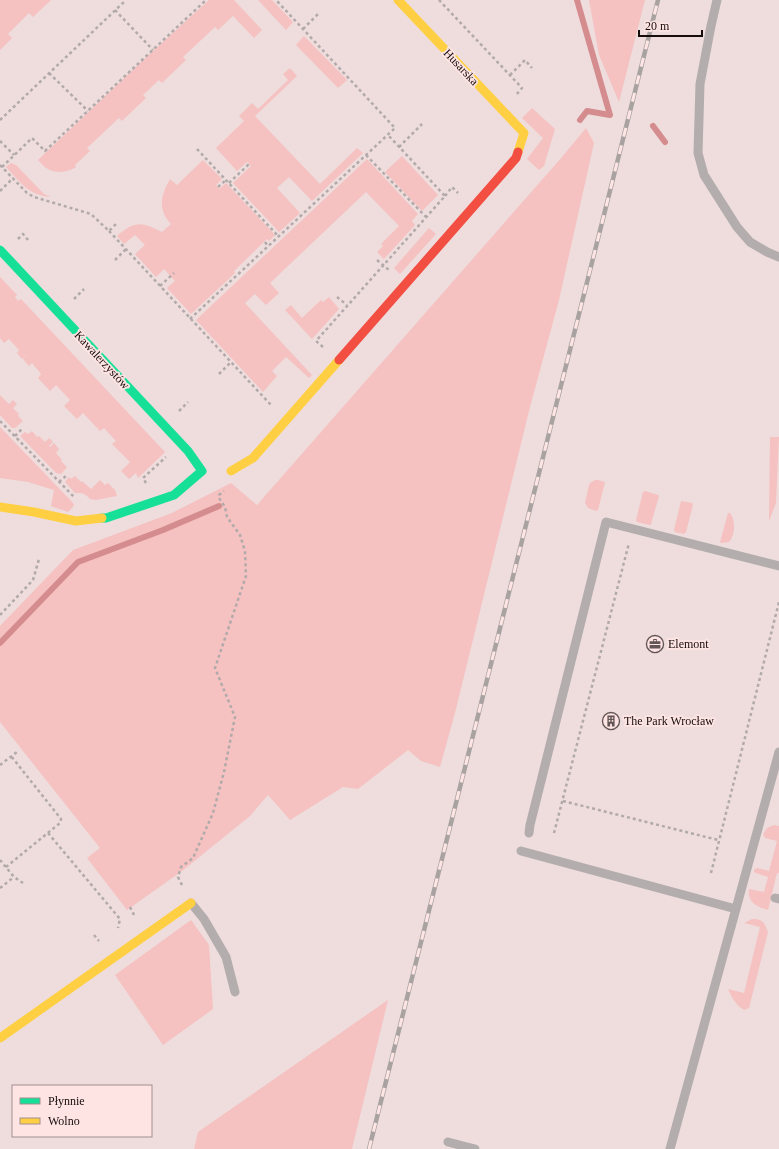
<svg xmlns="http://www.w3.org/2000/svg" width="779" height="1149" viewBox="0 0 779 1149" font-family="Georgia,serif">
<style>
.green{fill:#f5c1c1}
.lines{fill:none;stroke-linecap:round;stroke-linejoin:round}
.stream{stroke:#d58c8e;stroke-width:6}
.path{stroke:#b2aaaa;stroke-width:2.5;stroke-dasharray:3 3;stroke-linecap:butt}
.lane{stroke:#b3adad;stroke-width:9}
.fast{stroke:#16e098;stroke-width:9}
.slow{stroke:#ffcf43;stroke-width:9}
.jam{stroke:#f24e42;stroke-width:9}
.rail-casing{stroke:#a8a2a1;stroke-width:4.5}
.rail{stroke:#fee5e4;stroke-width:3;stroke-dasharray:9;stroke-linecap:butt}
.labels{text-anchor:middle;stroke-width:3.5;stroke-linejoin:round;paint-order:stroke}
.street-label{font-size:12px;fill:#160c0c;stroke:#fee5e4}
.poi-label{font-size:12px;fill:#160c0c;stroke:#fee5e4;text-anchor:start}
</style>
<rect width="100%" height="100%" fill="#eedddc"/>
<!-- green -->
<path class="green" d="M0 0H51L33 17 29 13 8 34 12 38 0 50Z
M209 0H234L262 30 254 38 233 16 218 30 215 27 183 57 186 60 162 83 159 80 143 95 146 98 122 121 119 118 87 148 90 151 75 165 76 167C69 172 56 174 48 169 44 167 41 163 38 160L141 62Z
M258 0H272L293 22 286 30Z
M589 0H645L619 102 599 55Z
M304 36 347 80 338 88 296 45Z
M290 68 297 76 255 116 320 184 357 148 363 153 312 201 289 177 277 188 300 213 279 232 233 183 251 166 247 162 237 171 216 148 244 121 239 116 252 103 258 109 288 80 283 74Z
M532 108 555 129 544 166 539 170 527 159 543 138 522 118Z
M586 128 594 143 559 300 530 407 455 713 440 767 421 761 408 750 358 789 343 787 290 820 268 795 250 816 182 871 127 910 87 858 100 848 0 722V626L73 550 172 513 231 483 257 505 562 157Z
M402 156 438 195 422 211 385 172Z
M367 159 418 214 412 221 415 225 384 259 377 252 383 246 381 244 399 226 366 192 270 283 279 293 266 305 255 294 245 303 312 375 309 378 286 357 272 371 277 376 263 392 196 320Z
M203 160 222 179 216 185 219 189 226 183 275 235 269 241 267 239 234 271 235 273 191 314 167 288 175 281 164 269 156 277 135 254 145 245 135 235 124 244 117 236C135 220 142 222 162 232L171 224C157 209 161 195 170 179L177 185Z
M11 163 16 165 44 194 51 197C28 195 21 183 6 167Z
M429 228 436 234 400 274 394 268Z
M0 277 17 295 15 297 18 301 21 299 165 452 138 478 136 473 129 479 121 471 130 462 112 444 116 441 104 428 100 431 83 413 77 419 64 406 70 400 56 385 50 391 38 378 41 374 32 363 29 366 23 359 28 354 22 359 17 353 19 350 9 339 4 343 0 338Z
M329 297 339 309 312 339 285 310 291 305 302 318 321 300 323 302Z
M0 395 9 404 13 400 17 404 13 408 19 414 18 416 23 421 15 428H12L0 415Z
M0 427 74 504 73 507 68 512 51 506 54 490 28 482 0 478Z
M32 431 37 437 39 436 45 442 49 438 53 442 49 446 50 447 54 443 59 449 56 453 62 460 61 461 67 467 61 474 56 473 21 437V435L25 432 28 434Z
M770 437H779L776 503 769 521Z
M75 476 81 482 82 481 91 489 100 480 105 485 108 483 115 490 117 496 96 500 90 499 86 495 81 493H75L65 482 69 477 71 479Z
M595 480H598L605 482 598 510 596 511 588 508 585 503 589 485 590 483Z
M645 491 658 495 659 496 651 524 650 525 637 522 636 520 643 492Z
M681 501 692 503 693 505 686 532 684 534 675 532 674 530Z
M728 513H730C736 520 735 536 729 542L721 543 720 542Z
M774 825 779 826V873H777L768 910C757 907 747 902 749 889L764 892 768 877 756 873 754 872V870L757 868 769 871 777 841 765 838 763 834 767 828Z
M752 919C763 919 764 922 768 932L749 1008 744 1010C736 1005 732 998 728 989L744 993 760 927 744 923Z
M191 920 209 945 213 1009 163 1045 115 975Z
M388 1000 352 1149H194L198 1132Z"/>
<g class="lines">
<!-- stream -->
<path class="stream" d="M577 0 610 115 587 111 580 120
M653 126 665 142
M0 643 78 562 163 530 219 506"/>
<!-- path -->
<path class="path" d="M439 0 522 88 517 94
M115 10 153 50
M303 29 318 14
M49 73 88 111
M510 75 525 60 532 68
M0 120 126 0
M0 141 14 155
M399 147 422 124
M197 149 279 237
M366 155 426 217
M0 165 27 193 34 197 91 214 109 231 116 224
M2 167 32 138 45 151 206 0
M229 183 249 164
M218 187 226 180
M0 191 13 178
M445 196 452 187 458 193
M109 231 271 405
M18 239 23 234 28 240
M265 242 268 246
M115 260 126 249
M377 260 389 270
M160 286 174 273
M337 297 347 305
M74 299 84 289
M190 319 395 128 276 0
M323 347 316 341 445 196 388 135
M219 374 231 362
M179 411 188 402
M0 421 75 498
M15 436 22 429
M59 482 67 475
M146 483 143 478 166 457
M0 615 33 580 39 559
M0 765 17 752
M563 801 718 840
M48 833 120 919 118 928
M554 833 629 543
M0 860 14 877 23 883
M6 867 60 823 61 819 11 756
M711 873 779 602
M182 885 178 877 181 867 193 858 213 813 224 772 235 717 215 668 246 576 245 551 240 535 227 517 225 507 219 498V495L224 491
M0 888 14 877
M130 907 135 917
M94 935 99 941"/>
<!-- lane -->
<path class="lane" d="M717 0 711 26 700 84 698 153 704 175 737 227 750 242 767 252 779 257
M529 833 530 825 606 522 779 566
M521 851 736 909
M775 898 779 899
M191 903 204 919 226 957 235 992
M448 1142 475 1149
M670 1149 779 752"/>
<!-- fast -->
<path class="fast" d="M0 250 188 451 202 471 174 495 106 518H102"/>
<!-- slow -->
<path class="slow" d="M398 0 524 133 518 152
M231 471 253 458 339 360
M0 507 34 512 76 521 102 518
M0 1038 191 903"/>
<!-- jam -->
<path class="jam" d="M339 360 516 158 518 152"/>
<!-- rail casing -->
<g class="rail-casing">
<path id="rail" d="M369 1149 658 0"/>
</g>
<!-- rail -->
<use href="#rail" class="rail"/>
</g>
<!-- icons -->
<defs>
<g id="office-ring" transform="scale(0.9)"><circle r="9.5" fill="#fee5e4" stroke="#625555" stroke-width="1.5"/><path d="M-6-3h4V-5.5h4V-3h4V5H-6ZM-1-4.5V-3h2v-1.5ZM-6 0V1H6V0Z" fill="#625555"/></g>
<g id="building-ring" transform="scale(0.9)"><circle r="9.5" fill="#fee5e4" stroke="#625555" stroke-width="1.5"/><path d="M-4-6H4V6H1V3H-1V6H-4ZM-2.5-4.3h1.7v1.8h-1.7ZM.8-4.3h1.7v1.8H.8ZM-2.5-1h1.7V.8h-1.7ZM.8-1h1.7V.8H.8Z" fill="#625555"/></g>
</defs>
<g fill-rule="evenodd">
<use href="#office-ring" x="655" y="644"/>
<use href="#building-ring" x="611" y="721"/>
</g>
<g class="labels">
<!-- street labels -->
<g class="street-label">
<text transform="translate(461 67) rotate(47)" y="4">Husarska</text>
<text transform="translate(102 360) rotate(47)" y="4">Kawalerzystów</text>
</g>
<!-- poi labels -->
<g class="poi-label">
<text x="668" y="648">Elemont</text>
<text x="624" y="725">The Park Wrocław</text>
</g>
</g>
<!-- legend -->
<rect x="12" y="1085" width="140" height="52" fill="#fee5e4" stroke="#a18e8e"/>
<rect x="20" y="1098" width="20" height="6" fill="#16e098" stroke="#a18e8e"/>
<text x="48" y="1105" font-size="12" fill="#160c0c">Płynnie</text>
<rect x="20" y="1118" width="20" height="6" fill="#ffcf43" stroke="#a18e8e"/>
<text x="48" y="1125" font-size="12" fill="#160c0c">Wolno</text>
<!-- scale -->
<path d="M639 30v6h63v-6" fill="none" stroke="#160c0c" stroke-width="2"/>
<text x="645" y="30" font-size="12" fill="#160c0c" stroke="#fee5e4" stroke-width="3" paint-order="stroke">20 m</text>
</svg>
